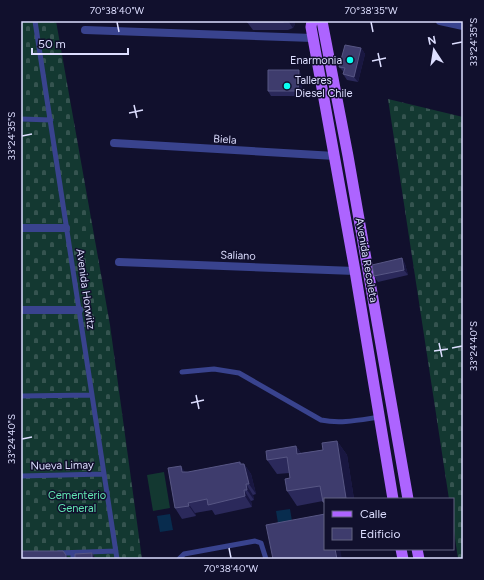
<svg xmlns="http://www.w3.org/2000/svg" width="484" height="580" viewBox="0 0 484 580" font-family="Figtree,sans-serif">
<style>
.cemetery{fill:url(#cemetery-stones)}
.green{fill:#133831}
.water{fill:#082c4e}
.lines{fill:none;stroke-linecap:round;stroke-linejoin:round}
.service{stroke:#39438e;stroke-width:5}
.minor{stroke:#39438e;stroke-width:8}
.primary{stroke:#ad64ff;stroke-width:11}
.wall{fill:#2b295b}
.shaded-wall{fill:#191741}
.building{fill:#3e3c6d;stroke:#575684}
.ticks{fill:none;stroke:#dddeff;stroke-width:1.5}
.poi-dot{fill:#09fff2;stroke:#11102d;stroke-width:1.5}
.labels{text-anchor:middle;stroke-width:3;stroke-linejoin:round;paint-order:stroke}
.poi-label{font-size:11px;fill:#dddeff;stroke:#11102d;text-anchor:end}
.street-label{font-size:11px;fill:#dddeff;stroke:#11102d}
.park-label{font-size:11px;fill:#61e6b1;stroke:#11102d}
.neatline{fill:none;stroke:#dddeff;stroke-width:1.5}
.ticks-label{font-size:10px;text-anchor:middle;fill:#dddeff}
</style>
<defs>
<pattern id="cemetery-stones" width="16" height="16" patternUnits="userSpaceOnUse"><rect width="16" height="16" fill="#133831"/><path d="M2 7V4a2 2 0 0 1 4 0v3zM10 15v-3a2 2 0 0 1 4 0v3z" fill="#355450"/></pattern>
</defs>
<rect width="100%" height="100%" fill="#11102d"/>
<!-- cemetery -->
<path class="cemetery" d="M21 21H56L110 325 142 559H21Z
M388 99 463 117V559H458L453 524V499H449Z"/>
<!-- green -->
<path class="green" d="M164 472 170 508 153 511 147 475Z"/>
<!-- water -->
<path class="water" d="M290 509 293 527 279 529 276 511Z
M170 514 173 530 160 532 157 516Z"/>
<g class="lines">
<!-- service -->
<path class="service" d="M35 21 117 559
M21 119 51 120
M182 372 214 369 239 373 321 420C341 424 359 420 380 417
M21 396 91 395
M21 476 104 474
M58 553 116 551
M73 553V559
M179 559 184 554 255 541 261 543 266 559"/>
<!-- minor -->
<path class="minor" d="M440 21 463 26
M85 30 313 38
M114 143 335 156
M21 228H66
M119 262 355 271
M21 310H79"/>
<!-- primary -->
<path class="primary" d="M312 21 311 27 355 271 393 499
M322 21 348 156 408 499
M401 549 403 559
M417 549 419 559"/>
</g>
<!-- wall -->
<path class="wall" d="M247 21H295V24L293 28 288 30H253L247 22Z
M361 48 365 54 358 82 347 80 343 74 344 72 339 67Z
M302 76V96H271L268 91Z
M402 258 405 264 408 275 378 282 374 276Z
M337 441 347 455 354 499H325V505L323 501 297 506 287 491 290 478 289 473 277 474 267 460 296 446 301 453 323 450Z
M240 462 241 464H244L251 474 256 494 253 495 254 500 251 501 252 507 215 515 212 510 195 513 196 516 182 519 175 508 185 472H188Z"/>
<!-- shaded-wall -->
<path class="shaded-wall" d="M288 21H295V24L293 28Z
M361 48 365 54 358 82 354 77Z
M299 70 302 76V96L298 91Z
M402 258 405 264 408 275 404 270Z
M337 441 347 455 354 499H346V498Z
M296 446 306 461 297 454Z
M240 462 246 470 244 464 251 474 256 494 249 484Z
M181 466 188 476 182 472Z
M246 484 253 495 254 500 247 490Z
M244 490 251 501 252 507 245 496Z
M188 503 195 513 196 516 189 506Z
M335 549H340L342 559H337Z
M92 553 96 559H92Z
M66 555 69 559H66Z"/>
<!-- building -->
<path class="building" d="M247 21H285L283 22H247Z
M345 45 361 48 354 77 343 74 345 68 339 67Z
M268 70H299L298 91H268Z
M402 258 404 270 374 276 372 265Z
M337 441 346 498 325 499V502H323L320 486 287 491 285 479 290 478 287 457 267 460 266 451 296 446 297 454 323 450 322 443Z
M240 462V464H244L249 484H246L247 490H244L245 496 208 505 207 499 188 503 189 506 175 508 168 468 181 466 182 472H188Z
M325 514V549H335L337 559H273L266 525Z
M21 551H63L66 555V559H21Z
M92 553V559H75V554Z"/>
<!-- ticks -->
<path class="ticks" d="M117 22 119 32M371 22 373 32M452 44 462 42M378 53 381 67M372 61 386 58M134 105 137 118M129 113 143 110M22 136 32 134M439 343 442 357M452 348 462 346M434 351 448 349M196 395 199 409M191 403 204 400M22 439 32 437M229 548 231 558"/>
<!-- markers -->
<g class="poi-dot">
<circle cx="350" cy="60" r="4"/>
<circle cx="287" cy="86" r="4"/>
</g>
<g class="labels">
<!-- poi labels -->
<g class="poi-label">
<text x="342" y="64">Enarmonia</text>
<text x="295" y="84" text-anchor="start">Talleres<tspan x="295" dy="13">Diesel Chile</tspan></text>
</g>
<!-- street labels -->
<g class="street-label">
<text transform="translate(225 139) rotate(4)" y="4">Biela</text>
<text transform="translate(238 255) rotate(2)" y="4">Saliano</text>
<text transform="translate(367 260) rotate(80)" y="4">Avenida Recoleta</text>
<text transform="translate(86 289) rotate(82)" y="4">Avenida Horwitz</text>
<text transform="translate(62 465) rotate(-1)" y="4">Nueva Limay</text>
</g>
<!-- park labels -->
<g class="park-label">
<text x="77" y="499">Cementerio<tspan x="77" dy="13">General</tspan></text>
</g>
</g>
<!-- border -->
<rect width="484" height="580" fill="none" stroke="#11102d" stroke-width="44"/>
<!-- legend -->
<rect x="324" y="498" width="130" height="52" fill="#11102d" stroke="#636281"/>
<rect x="332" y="511" width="20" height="6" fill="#ad64ff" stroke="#636281"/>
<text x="360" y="518" font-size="12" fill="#dddeff">Calle</text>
<rect x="332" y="528" width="20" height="12" fill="#3e3c6d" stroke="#636281"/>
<text x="360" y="538" font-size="12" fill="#dddeff">Edificio</text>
<!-- north arrow -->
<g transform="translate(434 50) rotate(348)" stroke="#11102d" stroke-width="3" paint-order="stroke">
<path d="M0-3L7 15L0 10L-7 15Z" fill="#dddeff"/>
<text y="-6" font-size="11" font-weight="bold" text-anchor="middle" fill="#dddeff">N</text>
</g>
<!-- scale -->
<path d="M32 48v6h96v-6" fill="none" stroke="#dddeff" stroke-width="2"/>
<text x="38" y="48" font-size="12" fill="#dddeff" stroke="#11102d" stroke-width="3" paint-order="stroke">50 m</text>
<rect x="22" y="22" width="440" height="536" class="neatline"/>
<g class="ticks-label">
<text x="117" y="14">70°38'40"W</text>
<text x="371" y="14">70°38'35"W</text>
<text transform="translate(473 42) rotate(-90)" y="4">33°24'35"S</text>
<text transform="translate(11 136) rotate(-90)" y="4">33°24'35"S</text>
<text transform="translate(473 346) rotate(-90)" y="4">33°24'40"S</text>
<text transform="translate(11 439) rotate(-90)" y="4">33°24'40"S</text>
<text x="231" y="572">70°38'40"W</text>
</g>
</svg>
